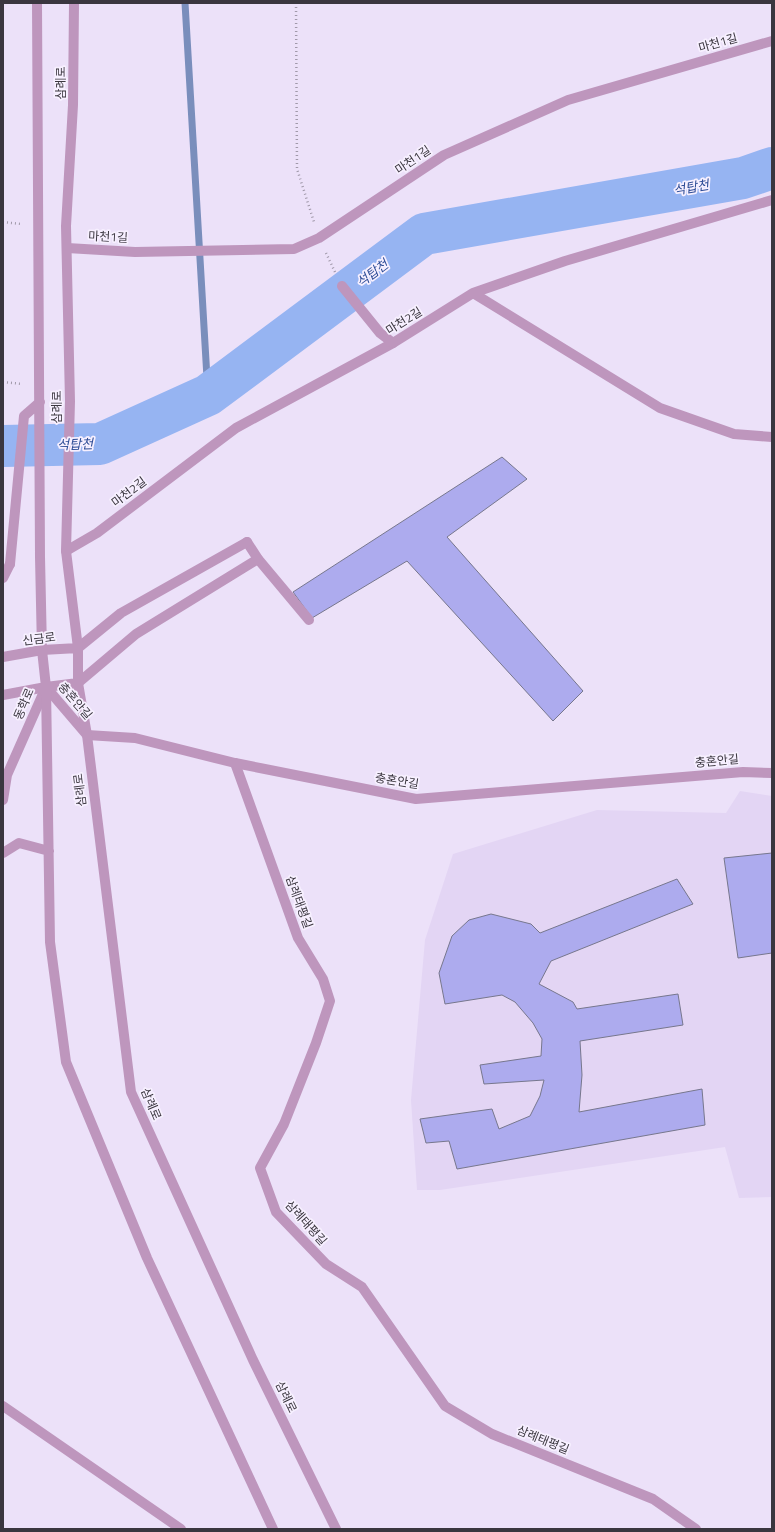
<svg xmlns="http://www.w3.org/2000/svg" width="775" height="1532" viewBox="0 0 775 1532" font-family="'Titillium Web','Noto Sans KR',sans-serif">
<style>
.built{fill:#e3d5f4}
.lines{fill:none;stroke-linecap:round;stroke-linejoin:round}
.stream{stroke:#7a8ebc;stroke-width:7}
.river{stroke:#96b4f2;stroke-width:42}
.building{fill:#adabee;stroke:#77778d}
.path{stroke:#a199aa;stroke-width:2.5;stroke-dasharray:1 3;stroke-linecap:butt}
.service{stroke:#be96bd;stroke-width:10}
.minor{stroke:#be96bd;stroke-width:10}
.tertiary{stroke:#be96bd;stroke-width:10}
.labels{text-anchor:middle;stroke-width:3.5;stroke-linejoin:round;paint-order:stroke}
.street-label{font-size:12px;fill:#3a363f;stroke:#f7f0ff}
.water-label{font-size:13px;font-style:italic;fill:#2d4c96;stroke:#f7f0ff}
</style>
<rect width="100%" height="100%" fill="#ece1f9"/>
<!-- built -->
<path class="built" d="M740 791 772 796V1197L739 1198 725 1147 440 1190H417L411 1100 425 940 453 854 597 810 726 813Z"/>
<g class="lines">
<!-- stream -->
<path class="stream" d="M185 3 208 395"/>
<!-- river -->
<path class="river" d="M3 446 100 444 208 395 424 234 743 178 772 168"/>
</g>
<!-- building -->
<path class="building" d="M502 457 527 479 447 537 583 691 553 721 407 561 312 618 293 592Z
M772 853V953L738 958 724 858Z
M677 879 693 904 551 961 539 984 573 1002 577 1009 678 994 683 1025 580 1041 582 1075 579 1112 702 1089 705 1125 457 1169 449 1141 426 1143 420 1119 492 1109 499 1129 530 1116 540 1096 544 1080 484 1084 480 1065 541 1056 542 1039 533 1023 515 1002 502 995 445 1004 439 973 452 936 469 920 491 914 531 924 540 933Z"/>
<g class="lines">
<!-- path -->
<path class="path" d="M296 3 297 169 314 222
M3 222 21 224
M326 253 335 272
M3 382 22 384"/>
<!-- service -->
<path class="service" d="M67 248 135 252 294 249 319 238 444 155 568 100 772 41
M473 293 565 261 772 200
M247 542 258 559 309 620
M66 551 97 533 236 428 393 343 473 293 660 408 734 434 772 437
M235 763 298 938 323 979 330 1001 316 1043 284 1124 260 1168 276 1212 326 1264 362 1287 445 1406 492 1434 653 1499 696 1529"/>
<!-- minor -->
<path class="minor" d="M342 286 380 333 393 343
M3 578 10 564
M78 648 121 613 247 542
M78 683 136 634 258 559
M3 800 7 775 46 687 87 735 135 738 235 763 416 799 743 772 772 773
M3 1406 181 1529"/>
<!-- tertiary -->
<path class="tertiary" d="M37 3 40 557 42 650 46 687 50 942 66 1062 147 1258 273 1529
M74 3 73 105 66 226 70 401 66 551 78 648V683L87 735 131 1092 253 1360 336 1529
M10 564 24 416 40 402
M3 657 42 650 78 648
M3 695 46 687 78 683
M3 853 19 843 49 851"/>
</g>
<g class="labels">
<!-- street labels -->
<g class="street-label">
<text transform="translate(718 43) rotate(-16)" y="4">마천1길</text>
<text transform="translate(61 83) rotate(-90)" y="4">삼례로</text>
<text transform="translate(413 160) rotate(-34)" y="4">마천1길</text>
<text transform="translate(108 237) rotate(3)" y="4">마천1길</text>
<text transform="translate(404 321) rotate(-32)" y="4">마천2길</text>
<text transform="translate(57 407) rotate(-90)" y="4">삼례로</text>
<text transform="translate(129 492) rotate(-37)" y="4">마천2길</text>
<text transform="translate(39 639) rotate(-7)" y="4">신금로</text>
<text transform="translate(75 701) rotate(49)" y="4">충혼안길</text>
<text transform="translate(24 704) rotate(-67)" y="4">동학로</text>
<text transform="translate(717 761) rotate(-5)" y="4">충혼안길</text>
<text transform="translate(397 781) rotate(9)" y="4">충혼안길</text>
<text transform="translate(80 790) rotate(-97)" y="4">삼례로</text>
<text transform="translate(299 902) rotate(70)" y="4">삼례태평길</text>
<text transform="translate(151 1104) rotate(67)" y="4">삼례로</text>
<text transform="translate(306 1223) rotate(48)" y="4">삼례태평길</text>
<text transform="translate(286 1397) rotate(64)" y="4">삼례로</text>
<text transform="translate(543 1440) rotate(22)" y="4">삼례태평길</text>
</g>
<!-- water labels -->
<g class="water-label">
<text transform="translate(691 187) rotate(-10)" y="5">석탑천</text>
<text transform="translate(372 273) rotate(-37)" y="5">석탑천</text>
<text transform="translate(75 444) rotate(-2)" y="5">석탑천</text>
</g>
</g>
<!-- border -->
<rect width="775" height="1532" fill="none" stroke="#3a363f" stroke-width="8"/>
</svg>
